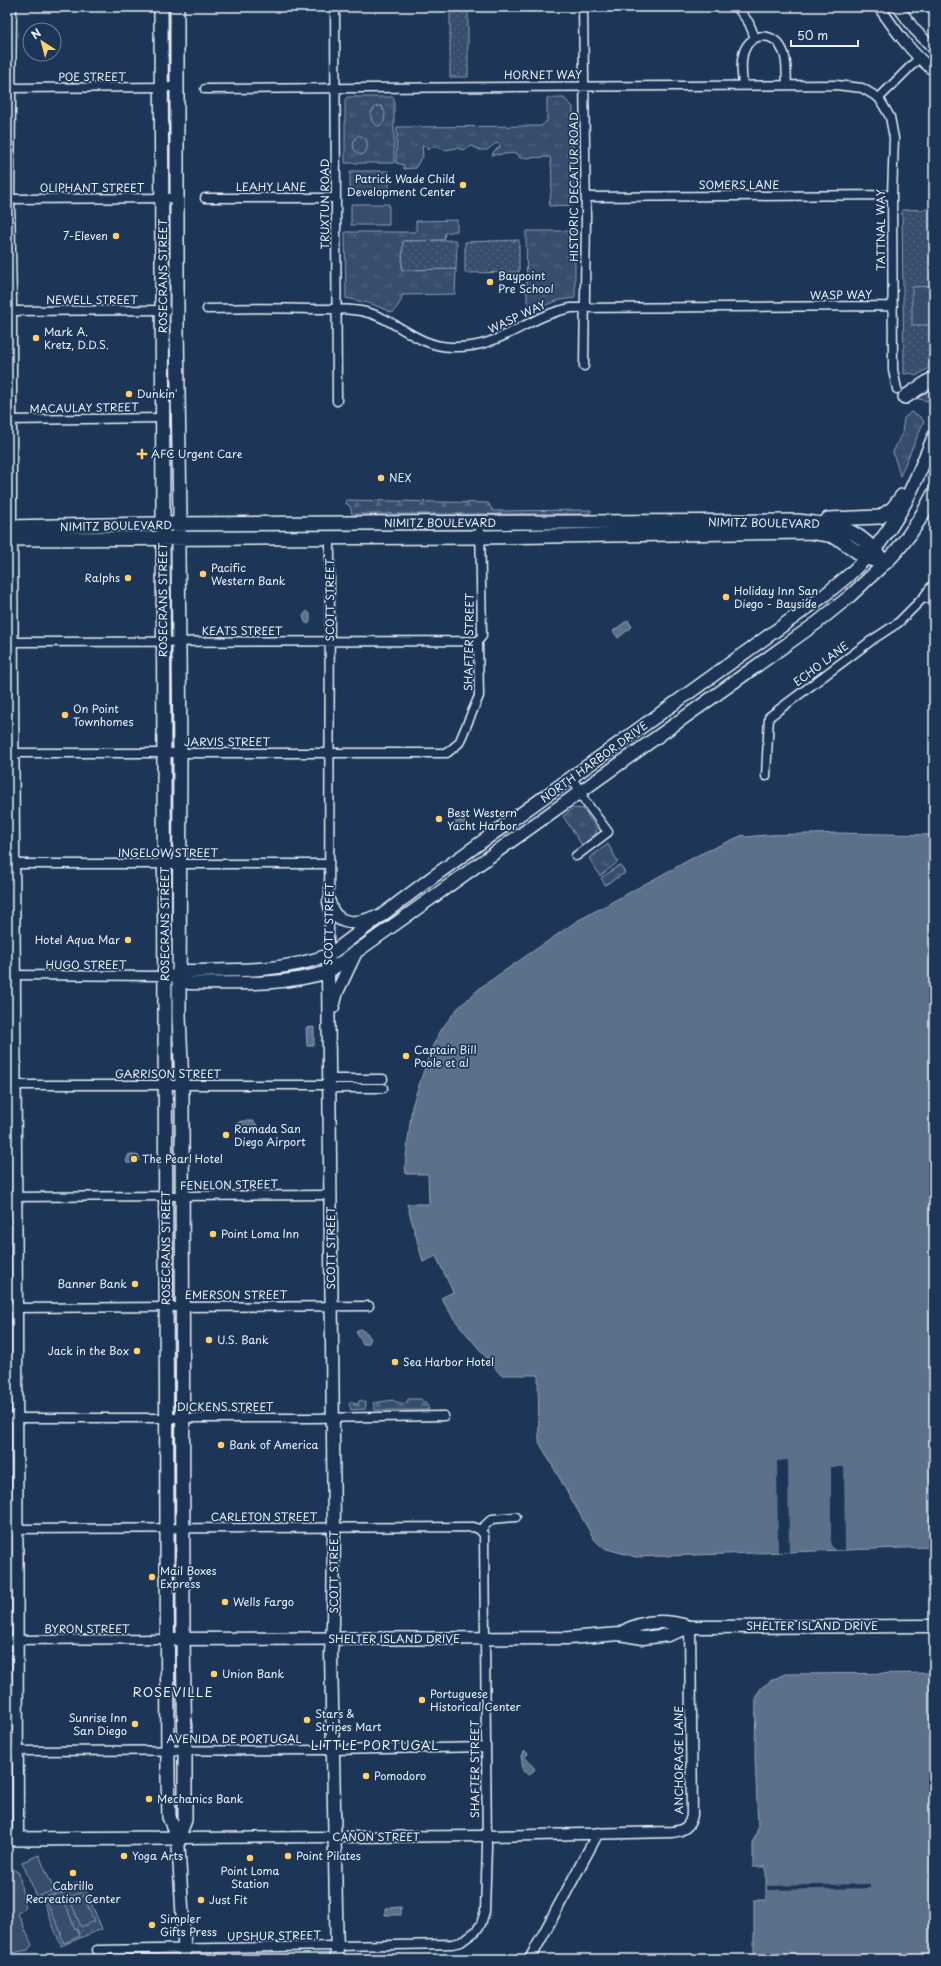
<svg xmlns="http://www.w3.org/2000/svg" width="941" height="1966" viewBox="0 0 941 1966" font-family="'Playpen Sans',sans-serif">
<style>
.grass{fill:url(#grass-tufts);stroke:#909fb2}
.forest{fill:url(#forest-firs);stroke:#909fb2}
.park{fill:url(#park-dots);stroke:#909fb2}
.pitch{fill:#374d6c;stroke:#909fb2}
.water{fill:#5d7089;stroke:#95a4b5}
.pier{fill:#1d3557}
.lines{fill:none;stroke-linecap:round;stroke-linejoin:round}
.minor-casing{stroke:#e8f1f8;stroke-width:11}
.tertiary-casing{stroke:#e8f1f8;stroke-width:13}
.secondary-casing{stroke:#e8f1f8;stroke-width:15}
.primary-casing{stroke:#e8f1f8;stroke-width:16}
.minor{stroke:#1d3557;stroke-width:8}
.tertiary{stroke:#1d3557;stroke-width:10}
.secondary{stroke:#1d3557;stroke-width:12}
.primary{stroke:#1d3557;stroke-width:13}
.poi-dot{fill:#ffd166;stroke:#1d3557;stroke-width:1.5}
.labels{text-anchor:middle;stroke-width:3.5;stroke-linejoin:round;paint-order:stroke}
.street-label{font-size:11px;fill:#e8f1f8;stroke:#1d3557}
.poi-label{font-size:11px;fill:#e8f1f8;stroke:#1d3557;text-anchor:start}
.neighbourhood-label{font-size:12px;letter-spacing:1px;fill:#e8f1f8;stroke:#1d3557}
.quarter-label{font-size:13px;letter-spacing:1px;fill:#e8f1f8;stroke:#1d3557}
</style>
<defs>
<pattern id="grass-tufts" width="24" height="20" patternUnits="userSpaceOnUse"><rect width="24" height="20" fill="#374d6c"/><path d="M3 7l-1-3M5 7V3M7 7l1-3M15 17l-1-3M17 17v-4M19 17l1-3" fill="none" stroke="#546782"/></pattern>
<pattern id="forest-firs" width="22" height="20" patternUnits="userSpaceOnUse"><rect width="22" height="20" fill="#374d6c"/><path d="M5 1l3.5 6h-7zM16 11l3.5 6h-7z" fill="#546782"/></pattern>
<pattern id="park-dots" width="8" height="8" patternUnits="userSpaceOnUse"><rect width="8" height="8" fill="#374d6c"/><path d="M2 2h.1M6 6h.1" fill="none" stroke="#546782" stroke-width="1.8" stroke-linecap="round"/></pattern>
</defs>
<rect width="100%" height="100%" fill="#1d3557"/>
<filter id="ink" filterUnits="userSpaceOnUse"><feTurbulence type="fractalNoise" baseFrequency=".025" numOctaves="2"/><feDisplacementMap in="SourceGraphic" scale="8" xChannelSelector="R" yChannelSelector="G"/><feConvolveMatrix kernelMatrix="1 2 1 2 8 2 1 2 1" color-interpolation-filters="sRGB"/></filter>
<g filter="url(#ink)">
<!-- grass -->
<path class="grass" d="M347 97H394V163H345V100Z
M547 98H564L573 107V205L549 206C552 189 553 174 550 157L520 158 517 153 492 155 494 151 500 147 499 144 496 143 487 150H480L472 146 463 150 457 148 445 150 434 146 427 150V146H422L423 157 419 161 416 168 404 169V165L396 163 397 127 541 126 547 121Z
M457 220V231L445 233 444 240 403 241 402 270 456 269 455 294 402 295 401 301 393 313 372 304 346 298 345 232H416V221Z
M526 231H575V298L560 300 531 310 527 301Z
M934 384V395L930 397 928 401 915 398Z
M911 412 919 416 924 421 900 476 893 452 902 433 904 418Z
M573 808 583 809 597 829 595 836 582 845 563 816Z
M608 844 618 862 600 876 589 858Z
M620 865 625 873 605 885 601 878Z"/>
<!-- forest -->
<path class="forest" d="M346 500 488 503 493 511 591 510V512L589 514H352L350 506 345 503Z
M408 1399H421L427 1405 429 1410H375L373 1403 393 1400 396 1402 407 1403Z
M362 1400 366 1403 365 1409 351 1410 349 1403 352 1401 354 1405 355 1403 358 1405 359 1401Z"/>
<!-- park -->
<path class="park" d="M450 7H468V77H450Z
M377 106H382L385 113 384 122 379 126 374 124C369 118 370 110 377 106Z
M359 135 366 139C368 145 368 153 361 155 351 151 351 141 359 135Z
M934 209V363L932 366 916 376 911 373 904 374 902 210Z
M455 240 457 243 456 269 402 270 403 241Z
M519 240V272L465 273V242Z
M82 1881 102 1929 61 1946 42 1898Z"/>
<!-- pitch -->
<path class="pitch" d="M350 171H389V191H350Z
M351 204H389V225H351Z
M932 286V325H912V287Z
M39 1855 54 1890 37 1897 22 1862Z
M7 1865 19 1873 25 1909 18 1913 32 1945 28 1950 7 1954Z
M61 1892 75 1929 77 1928 80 1936 64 1943 60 1935 62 1934 45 1899Z
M82 1892 94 1921 81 1927 69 1897Z"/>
<!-- water -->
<path class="water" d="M307 611 310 614V622L308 624 305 622 303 616Z
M628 620 632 627 618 638 613 631Z
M459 820H463L465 822 463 826 455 830 450 829 451 825Z
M836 833 934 835V1547L636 1557 603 1548 594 1539 539 1442 538 1375H501L454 1319 441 1298 453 1292 436 1256 423 1262 407 1204H429L428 1174H406L405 1166 412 1106 422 1076 432 1047 441 1030 457 1009 481 987 577 921 700 854 743 835 746 837C775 833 806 835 836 833Z
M314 1027V1045L307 1046 306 1028Z
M241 1121H253L257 1125 254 1128H240L236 1124Z
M129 1154 139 1156 140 1160 133 1163H127L126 1161Z
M360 1329 367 1333 371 1339 368 1344H363L356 1332Z
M934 1673V1959H754V1900H766V1867H753V1843L758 1828 755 1756 756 1696 761 1688 772 1680 785 1674Z
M525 1751 528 1754 525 1757 535 1769 530 1775 523 1771 521 1755Z
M401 1907V1915H385V1908Z"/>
<!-- pier -->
<path class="pier" d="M788 1460 789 1552H778L777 1461Z
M831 1467H844L845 1550H835L831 1545Z
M870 1884V1888L767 1890V1886Z"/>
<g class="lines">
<!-- minor casing -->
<g class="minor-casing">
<path id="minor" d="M335 7 337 401
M583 7 586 217 584 366
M737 7 749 23 755 38
M743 85C742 74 740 62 744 51 752 31 775 32 783 51 788 61 786 74 787 85
M7 88 176 87
M205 89 836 85 862 88 879 98 890 117 894 138 892 195 893 370 897 389
M879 98 919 58
M586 197 892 195
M205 198H336
M7 199 177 198
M207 309C242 308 277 308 312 309 329 309 345 308 361 311 395 317 414 346 452 347 502 349 526 316 571 308L893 306
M8 311 166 310
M7 420 162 418
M12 527V300L10 199 12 7
M923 598 934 583
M7 642 478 641
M7 753H447L459 743 479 696 478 641 482 636 480 522
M766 776 769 717 872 640 898 623 923 598 934 599
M572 777 585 801 608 832 576 856
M7 864H329
M329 955 330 536
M7 975 165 976
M330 1079H383
M7 1085H330
M330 1088H383
M7 1197 331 1195
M7 1308 369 1306
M7 1418H314L444 1416
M7 1529 474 1527 480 1530
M480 1530 492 1519 516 1517
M7 1640 168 1639
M7 1751 333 1750 486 1747
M97 1950 452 1944 461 1942 476 1931 481 1924 485 1911 487 1846 484 1535 480 1530"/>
</g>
<!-- tertiary casing -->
<g class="tertiary-casing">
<path id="tertiary" d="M879 7C895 30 912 54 934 71
M898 7 915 30 934 49
M12 539 17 1307 18 1839
M178 1838 486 1836 672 1832C683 1831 690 1827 692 1815L690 1627
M530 1959 598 1833"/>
</g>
<!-- secondary casing -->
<g class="secondary-casing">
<path id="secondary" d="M329 902C334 926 357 925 374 917
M329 955 328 972 334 1528 333 1624 331 1653 337 1959
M174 976H181L188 971C238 970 282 972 329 955L430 879 821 598 849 575 866 558
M181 976 189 983C237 983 281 986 328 972L818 622 850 596 885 563
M333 1007 337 992 355 954
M619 1634C641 1620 665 1619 690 1627L934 1626
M168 1639 569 1638 619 1634 643 1638 668 1635 690 1627
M178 1838 185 1959"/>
</g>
<!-- primary casing -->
<g class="primary-casing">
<path id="primary" d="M161 7 168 1777 169 1817 178 1838
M177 7V329L180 514 178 548 180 753 179 1016 182 1085 183 1639 185 1750V1820L178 1838
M905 397 934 378
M828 519 880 517 893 508 902 496
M7 527 152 524 797 521C840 526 857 526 885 563
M7 539 481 537 808 532 829 535 839 539 866 558 885 563
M870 554C900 521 917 478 934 437
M885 563C906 543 921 519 934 493
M7 1839 178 1838"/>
</g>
<!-- minor -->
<use href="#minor" class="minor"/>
<!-- tertiary -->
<use href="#tertiary" class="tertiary"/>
<!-- secondary -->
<use href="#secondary" class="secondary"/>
<!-- primary -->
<use href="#primary" class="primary"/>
</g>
</g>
<!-- markers -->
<g class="poi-dot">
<circle cx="463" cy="185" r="4"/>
<circle cx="116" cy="236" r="4"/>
<circle cx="490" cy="282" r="4"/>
<circle cx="36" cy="338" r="4"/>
<circle cx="129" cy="394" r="4"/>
<path d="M140 448h4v4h4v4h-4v4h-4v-4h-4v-4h4z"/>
<circle cx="381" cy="478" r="4"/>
<circle cx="203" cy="574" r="4"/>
<circle cx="128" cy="578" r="4"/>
<circle cx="726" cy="597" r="4"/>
<circle cx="65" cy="715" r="4"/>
<circle cx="439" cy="819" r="4"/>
<circle cx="128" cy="940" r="4"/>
<circle cx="406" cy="1056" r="4"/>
<circle cx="226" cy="1135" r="4"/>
<circle cx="134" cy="1159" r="4"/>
<circle cx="213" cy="1234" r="4"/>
<circle cx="135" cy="1284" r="4"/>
<circle cx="209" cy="1340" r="4"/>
<circle cx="137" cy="1351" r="4"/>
<circle cx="395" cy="1362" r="4"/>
<circle cx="221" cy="1445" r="4"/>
<circle cx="152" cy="1577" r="4"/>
<circle cx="225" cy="1602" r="4"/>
<circle cx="214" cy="1674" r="4"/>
<circle cx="422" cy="1700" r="4"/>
<circle cx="307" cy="1720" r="4"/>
<circle cx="135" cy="1724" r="4"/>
<circle cx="366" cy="1776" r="4"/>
<circle cx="149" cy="1799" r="4"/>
<circle cx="124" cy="1856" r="4"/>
<circle cx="288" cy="1856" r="4"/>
<circle cx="250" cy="1858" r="4"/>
<circle cx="73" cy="1873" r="4"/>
<circle cx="201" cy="1900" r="4"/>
<circle cx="152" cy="1925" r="4"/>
</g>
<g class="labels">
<!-- street labels -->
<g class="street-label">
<text x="543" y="79">HORNET WAY</text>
<text x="92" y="81">POE STREET</text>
<text x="739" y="189">SOMERS LANE</text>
<text x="271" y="191">LEAHY LANE</text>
<text transform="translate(574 187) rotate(-90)" y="4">HISTORIC DECATUR ROAD</text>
<text x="92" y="192">OLIPHANT STREET</text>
<text transform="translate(325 204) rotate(-90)" y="4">TRUXTUN ROAD</text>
<text transform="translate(881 230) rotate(-90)" y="4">TATTNAL WAY</text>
<text transform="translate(163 276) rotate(-90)" y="4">ROSECRANS STREET</text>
<text transform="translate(841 295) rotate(-1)" y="4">WASP WAY</text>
<text x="92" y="304">NEWELL STREET</text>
<text transform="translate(517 317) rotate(-25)" y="4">WASP WAY</text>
<text transform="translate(84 408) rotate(-1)" y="4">MACAULAY STREET</text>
<text x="440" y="527">NIMITZ BOULEVARD</text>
<text transform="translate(764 523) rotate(1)" y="4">NIMITZ BOULEVARD</text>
<text transform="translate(116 526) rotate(-1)" y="4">NIMITZ BOULEVARD</text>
<text transform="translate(163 600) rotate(-90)" y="4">ROSECRANS STREET</text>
<text transform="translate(330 600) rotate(-90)" y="4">SCOTT STREET</text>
<text x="242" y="635">KEATS STREET</text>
<text transform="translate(469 642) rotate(-89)" y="4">SHAFTER STREET</text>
<text transform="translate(821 664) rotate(-37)" y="4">ECHO LANE</text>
<text x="227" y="746">JARVIS STREET</text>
<text transform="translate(594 762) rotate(-36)" y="4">NORTH HARBOR DRIVE</text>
<text x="168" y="857">INGELOW STREET</text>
<text transform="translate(165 924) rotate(-90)" y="4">ROSECRANS STREET</text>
<text transform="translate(329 924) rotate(-89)" y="4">SCOTT STREET</text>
<text x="86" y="969">HUGO STREET</text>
<text x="168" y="1078">GARRISON STREET</text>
<text transform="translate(229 1185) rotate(-1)" y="4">FENELON STREET</text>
<text transform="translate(166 1248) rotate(-90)" y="4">ROSECRANS STREET</text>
<text transform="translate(331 1248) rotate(-90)" y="4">SCOTT STREET</text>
<text x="236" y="1299">EMERSON STREET</text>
<text x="225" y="1411">DICKENS STREET</text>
<text x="264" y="1521">CARLETON STREET</text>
<text transform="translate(334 1572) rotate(-90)" y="4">SCOTT STREET</text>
<text x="812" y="1630">SHELTER ISLAND DRIVE</text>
<text x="87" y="1633">BYRON STREET</text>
<text x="394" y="1643">SHELTER ISLAND DRIVE</text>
<text x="234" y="1743">AVENIDA DE PORTUGAL</text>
<text transform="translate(679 1760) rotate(-90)" y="4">ANCHORAGE LANE</text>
<text transform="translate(475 1769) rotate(-90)" y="4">SHAFTER STREET</text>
<text x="376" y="1841">CAÑON STREET</text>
<text transform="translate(274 1936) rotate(-1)" y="4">UPSHUR STREET</text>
</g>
<!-- poi labels -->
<g class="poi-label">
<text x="455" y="183" text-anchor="end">Patrick Wade Child<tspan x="455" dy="13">Development Center</tspan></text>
<text x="108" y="240" text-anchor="end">7-Eleven</text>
<text x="498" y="280">Baypoint<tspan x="498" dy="13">Pre School</tspan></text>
<text x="44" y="336">Mark A.<tspan x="44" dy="13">Kretz, D.D.S.</tspan></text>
<text x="137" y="398">Dunkin'</text>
<text x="151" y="458">AFC Urgent Care</text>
<text x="389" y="482">NEX</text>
<text x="211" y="572">Pacific<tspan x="211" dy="13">Western Bank</tspan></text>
<text x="120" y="582" text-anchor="end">Ralphs</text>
<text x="734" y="595">Holiday Inn San<tspan x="734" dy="13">Diego - Bayside</tspan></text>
<text x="73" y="713">On Point<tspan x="73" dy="13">Townhomes</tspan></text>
<text x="447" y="817">Best Western<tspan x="447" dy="13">Yacht Harbor</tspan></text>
<text x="120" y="944" text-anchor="end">Hotel Aqua Mar</text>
<text x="414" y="1054">Captain Bill<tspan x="414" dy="13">Poole et al</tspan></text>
<text x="234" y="1133">Ramada San<tspan x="234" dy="13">Diego Airport</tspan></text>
<text x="142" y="1163">The Pearl Hotel</text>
<text x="221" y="1238">Point Loma Inn</text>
<text x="127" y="1288" text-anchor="end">Banner Bank</text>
<text x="217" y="1344">U.S. Bank</text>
<text x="129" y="1355" text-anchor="end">Jack in the Box</text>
<text x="403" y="1366">Sea Harbor Hotel</text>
<text x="229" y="1449">Bank of America</text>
<text x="160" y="1575">Mail Boxes<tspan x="160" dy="13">Express</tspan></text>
<text x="233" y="1606">Wells Fargo</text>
<text x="222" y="1678">Union Bank</text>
<text x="430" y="1698">Portuguese<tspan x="430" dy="13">Historical Center</tspan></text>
<text x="315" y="1718">Stars &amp;<tspan x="315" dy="13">Stripes Mart</tspan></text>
<text x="127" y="1722" text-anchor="end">Sunrise Inn<tspan x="127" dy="13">San Diego</tspan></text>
<text x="374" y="1780">Pomodoro</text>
<text x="157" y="1803">Mechanics Bank</text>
<text x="132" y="1860">Yoga Arts</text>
<text x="296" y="1860">Point Pilates</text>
<text x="250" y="1875" text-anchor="middle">Point Loma<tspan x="250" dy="13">Station</tspan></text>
<text x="73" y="1890" text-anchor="middle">Cabrillo<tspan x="73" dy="13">Recreation Center</tspan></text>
<text x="209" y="1904">Just Fit</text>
<text x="160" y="1923">Simpler<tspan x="160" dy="13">Gifts Press</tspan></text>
</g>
<!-- neighbourhood labels -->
<g class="neighbourhood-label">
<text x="375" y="1750">LITTLE PORTUGAL</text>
</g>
<!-- quarter labels -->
<g class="quarter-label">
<text x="173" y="1697">ROSEVILLE</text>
</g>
</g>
<!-- margin -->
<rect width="941" height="1966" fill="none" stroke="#1d3557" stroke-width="24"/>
<rect x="12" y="12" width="917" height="1942" fill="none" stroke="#e8f1f8" stroke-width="1.5" filter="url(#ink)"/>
<!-- north arrow -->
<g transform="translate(42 42) rotate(324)"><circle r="19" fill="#1d3557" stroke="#6e8097"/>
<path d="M0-3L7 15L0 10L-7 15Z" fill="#ffd166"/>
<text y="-6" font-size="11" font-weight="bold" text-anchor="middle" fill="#e8f1f8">N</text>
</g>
<!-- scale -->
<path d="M791 40v6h67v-6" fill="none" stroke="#e8f1f8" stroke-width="2"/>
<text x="797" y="40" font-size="12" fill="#e8f1f8" stroke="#1d3557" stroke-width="3" paint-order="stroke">50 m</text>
</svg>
